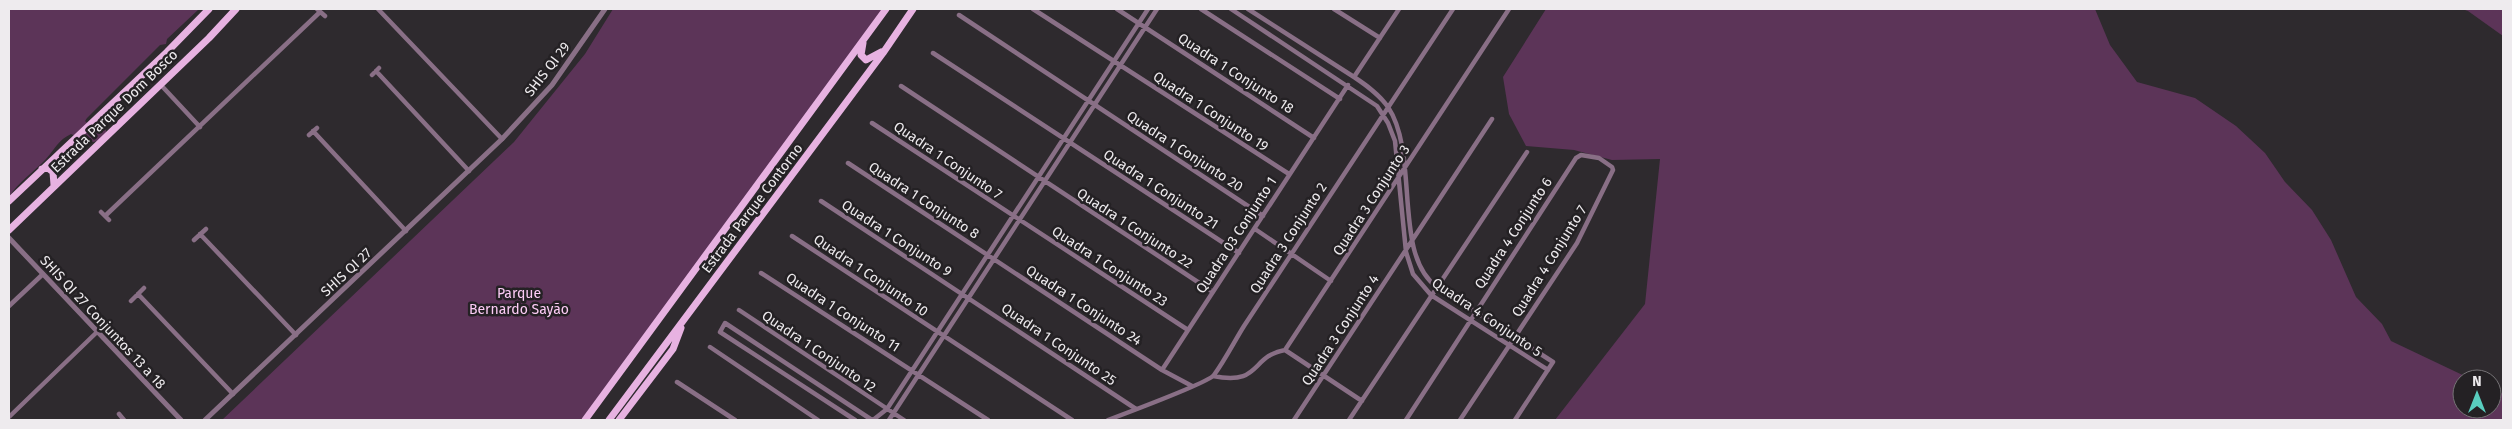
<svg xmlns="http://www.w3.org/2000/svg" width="2512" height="429" viewBox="0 0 2512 429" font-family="'Fira Sans',sans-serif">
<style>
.green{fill:#5c3458}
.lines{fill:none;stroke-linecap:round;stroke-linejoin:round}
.minor{stroke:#896f86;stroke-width:4.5}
.tertiary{stroke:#896f86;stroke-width:5}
.primary{stroke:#e7b2e1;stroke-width:7}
.labels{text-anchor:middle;stroke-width:5;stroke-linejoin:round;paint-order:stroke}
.street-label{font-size:14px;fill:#eeebee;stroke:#242124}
.park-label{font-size:14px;fill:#fdccf6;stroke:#242124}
</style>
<rect width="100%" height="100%" fill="#2e2a2e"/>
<!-- green -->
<path class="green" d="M9 9H199L167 39 166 44 160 45 87 118 85 121 87 123 100 121 106 124V134C92 148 87 141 71 134 58 140 55 149 46 159 33 173 19 181 9 197Z
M613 9H886L581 420H222L514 142 585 54Z
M1546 9H2095L2110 45 2137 82 2195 98 2236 126 2265 153 2285 182 2312 210 2331 240 2356 297 2382 324 2391 341 2471 379H2462V409H2492V389L2503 394V420H1555L1645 304 1660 159 1612 160 1574 150 1526 146 1509 114 1503 77Z
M2462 9H2503V36L2468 11Z"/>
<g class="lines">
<!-- minor -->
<path class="minor" d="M317 9 325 16
M378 9 502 139
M1033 9 1289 174
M1117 9 1314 138
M1201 9 1340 99
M1231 9 1377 106 1388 123 1395 141 1406 252 1413 274 1431 295 1548 370
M1248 9 1354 77C1366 85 1379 94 1388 107 1420 155 1392 255 1437 287L1553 362 1515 420
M1334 9 1380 38
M959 15 1263 216
M933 53 1239 253
M376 71 469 171
M372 75 379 68
M1354 77 1399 9
M160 84 200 127
M901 86 1213 292
M872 123 1188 330
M313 131 406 231
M309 135 317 128
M848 163 1162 370 1192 386
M821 201 1136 409
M101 212 109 220
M105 216 320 12
M1255 229 1331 281
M200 234 296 335
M792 236 1072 420
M194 240 206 229
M761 273 988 420
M138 294 233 394
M131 301 144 288
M9 306 43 274
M739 310 904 420
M710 347 818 420
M1285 350 1509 9
M1162 370 1348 85
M1213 376C1262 386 1250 356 1285 350L1362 401
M677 382 735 420
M119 414 124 420
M9 417 97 332
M855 420 720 332 725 323 872 420
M873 420 887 409 1148 9
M889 420 1157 9
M1108 420C1124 414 1209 382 1214 375 1225 360 1234 342 1244 326L1453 9
M1294 420 1492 119
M1349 420 1527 152
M1406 420 1576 158 1581 155 1599 158 1612 167 1613 170 1577 243 1460 420"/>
<!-- tertiary -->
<path class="tertiary" d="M9 238 181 420
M205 420 502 139 552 85 605 9"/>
<!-- primary -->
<path class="primary" d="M863 43 861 55 866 60 881 52
M42 169 48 168 53 172 54 185
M9 201 167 52 209 9
M9 230 209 38 236 9
M585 420 886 9
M609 420 883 53 913 9
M619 420 673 349 681 328"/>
</g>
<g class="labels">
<!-- street labels -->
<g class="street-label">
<text transform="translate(547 69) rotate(-52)" y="5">SHIS QI 29</text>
<text transform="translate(1236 73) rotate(33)" y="5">Quadra 1 Conjunto 18</text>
<text transform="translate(114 111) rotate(-44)" y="5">Estrada Parque Dom Bosco</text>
<text transform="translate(1211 111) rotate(33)" y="5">Quadra 1 Conjunto 19</text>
<text transform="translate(1185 151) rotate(33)" y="5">Quadra 1 Conjunto 20</text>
<text transform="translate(948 160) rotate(34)" y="5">Quadra 1 Conjunto 7</text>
<text transform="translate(1161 189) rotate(33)" y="5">Quadra 1 Conjunto 21</text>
<text transform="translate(924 200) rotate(33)" y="5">Quadra 1 Conjunto 8</text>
<text transform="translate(1371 200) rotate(-57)" y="5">Quadra 3 Conjunto 3</text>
<text transform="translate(752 208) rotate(-53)" y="5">Estrada Parque Contorno</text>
<text transform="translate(1135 228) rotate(33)" y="5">Quadra 1 Conjunto 22</text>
<text transform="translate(1513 233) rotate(-57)" y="5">Quadra 4 Conjunto 6</text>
<text transform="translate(1236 235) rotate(-57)" y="5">Quadra 03 Conjunto 1</text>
<text transform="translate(897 238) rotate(33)" y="5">Quadra 1 Conjunto 9</text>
<text transform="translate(1288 238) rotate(-57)" y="5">Quadra 3 Conjunto 2</text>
<text transform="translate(1549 261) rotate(-58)" y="5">Quadra 4 Conjunto 7</text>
<text transform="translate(1110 266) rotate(33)" y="5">Quadra 1 Conjunto 23</text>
<text transform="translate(346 272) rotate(-43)" y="5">SHIS QI 27</text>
<text transform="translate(871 275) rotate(34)" y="5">Quadra 1 Conjunto 10</text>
<text transform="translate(1084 305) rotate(33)" y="5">Quadra 1 Conjunto 24</text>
<text transform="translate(843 312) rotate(33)" y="5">Quadra 1 Conjunto 11</text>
<text transform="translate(1487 317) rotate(34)" y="5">Quadra 4 Conjunto 5</text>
<text transform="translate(103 322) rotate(47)" y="5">SHIS QI 27 Conjuntos 13 a 18</text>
<text transform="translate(1340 330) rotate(-57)" y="5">Quadra 3 Conjunto 4</text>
<text transform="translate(1059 344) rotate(34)" y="5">Quadra 1 Conjunto 25</text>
<text transform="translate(819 351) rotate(34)" y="5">Quadra 1 Conjunto 12</text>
</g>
<!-- park labels -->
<g class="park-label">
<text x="519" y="298">Parque<tspan x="519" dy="16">Bernardo Sayão</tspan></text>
</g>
</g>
<!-- border -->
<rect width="2512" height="429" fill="none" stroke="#eeebee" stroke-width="20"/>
<!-- north arrow -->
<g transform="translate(2477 394)"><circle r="24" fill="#242124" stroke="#757275"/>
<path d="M0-4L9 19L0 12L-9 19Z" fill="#59cebf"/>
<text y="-8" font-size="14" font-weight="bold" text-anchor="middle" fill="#eeebee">N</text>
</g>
</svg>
